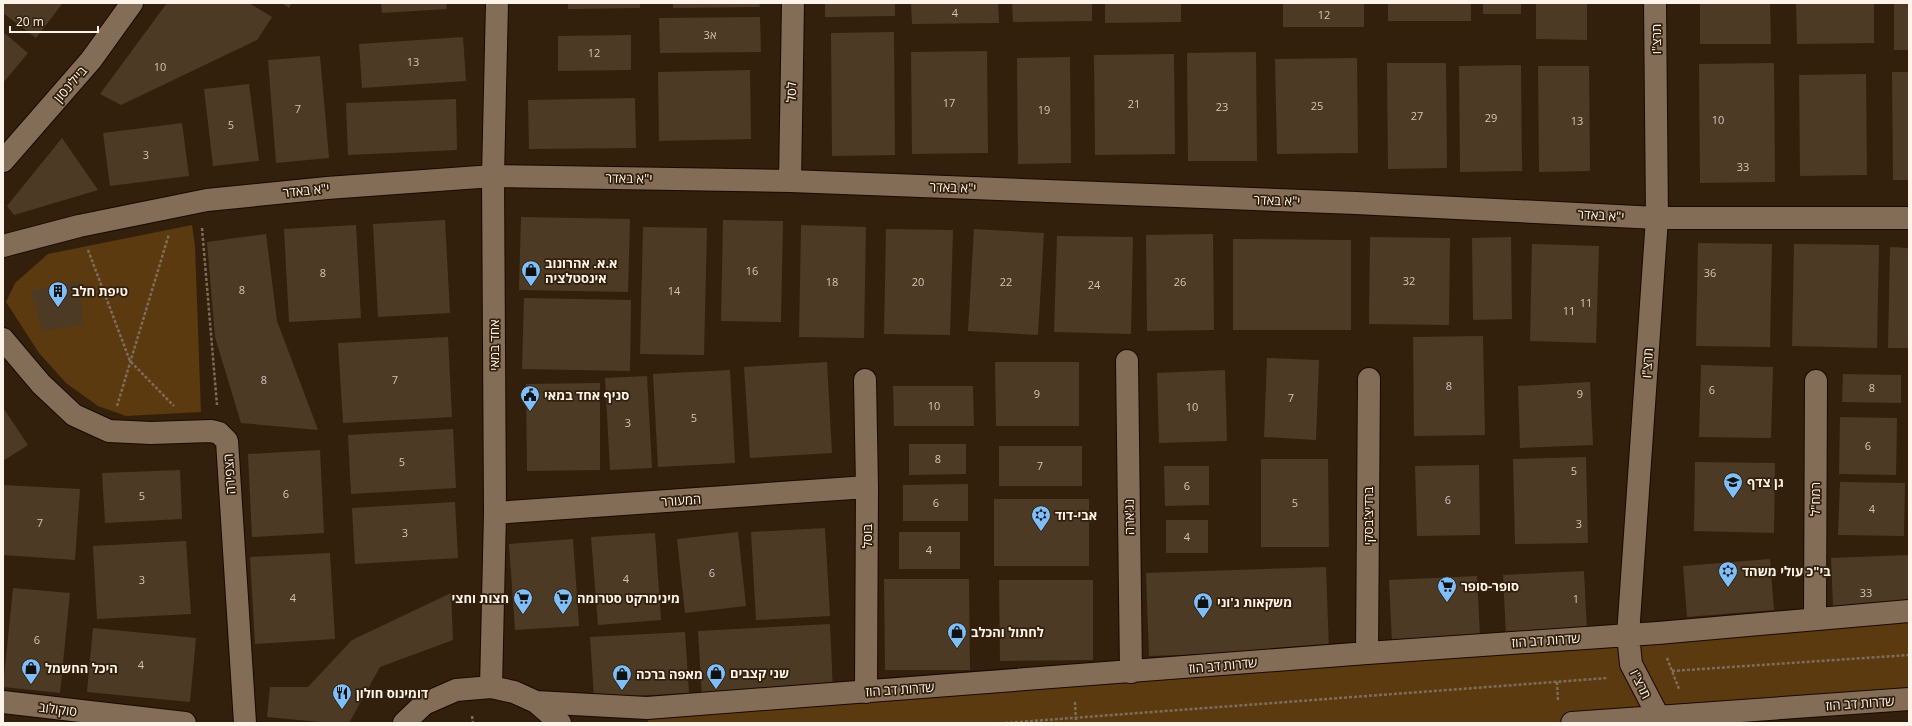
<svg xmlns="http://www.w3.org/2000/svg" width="1912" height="726" viewBox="0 0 1912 726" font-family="'Open Sans','Noto Sans Hebrew',sans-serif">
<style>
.green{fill:#5b3a0f}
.building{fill:#4d3a25}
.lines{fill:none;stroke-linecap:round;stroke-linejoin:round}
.minor-casing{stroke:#190900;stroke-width:24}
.path{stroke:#7c6d5d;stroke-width:2.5;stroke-dasharray:3 2;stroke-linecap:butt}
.minor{stroke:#836d57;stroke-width:22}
.labels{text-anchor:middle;stroke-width:3.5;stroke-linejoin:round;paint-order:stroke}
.number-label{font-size:11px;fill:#d1c5b8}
.street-label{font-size:13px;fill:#fdf3e9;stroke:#32200c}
.poi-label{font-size:13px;font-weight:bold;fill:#fdf3e9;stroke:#32200c;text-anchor:start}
</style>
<rect width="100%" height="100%" fill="#32200c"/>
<!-- green -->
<path class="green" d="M192 225 195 246 201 412 126 416 98 406 66 383 39 353 6 302 15 283 48 254Z
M1909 611V699L1572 723H648L647 708Z"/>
<!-- building -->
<path class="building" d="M3 3H61L62 4 36 38 3 13Z
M167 3H249L272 17 257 40 121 105 100 94Z
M282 3H292L289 8Z
M381 3H446L447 9 382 13Z
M568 3H640V8L568 9Z
M673 3H759L760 7 673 8Z
M825 3H895V16L825 17Z
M911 3H998L999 23 912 24Z
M1012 3H1092V21L1013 22Z
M1105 3H1181V22L1105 23Z
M1283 3H1364V27H1283Z
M1388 3H1471V21H1388Z
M1483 3H1521V14H1483Z
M1536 3H1587V40L1536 39Z
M1700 3H1770L1771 44H1700Z
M1796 3H1874V43L1797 44Z
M1894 3H1909V50H1894Z
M760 17 761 52 660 53 659 18Z
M3 32 28 53 3 83Z
M894 32 895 155 832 156 831 33Z
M631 35V70L558 71V36Z
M463 37 466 81 362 88 359 44Z
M987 51 988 153 912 154 911 52Z
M1256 52 1257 161H1188L1187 53Z
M1174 54 1175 154 1095 155 1094 55Z
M320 56 329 158 276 163 268 60Z
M1070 57 1071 163 1018 164 1017 58Z
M1357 58 1358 153 1277 154 1275 59Z
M1387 63H1446L1447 168 1388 169Z
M1774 63 1775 182 1700 183 1699 64Z
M1521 65 1522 171 1460 172 1459 66Z
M1538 66H1589L1590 171 1539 172Z
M750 70 751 139 659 141 658 72Z
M1892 72H1909V180H1893Z
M1866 74 1867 175 1800 176 1799 75Z
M249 84 259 161 213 166 204 89Z
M635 98 636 148 529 149 528 100Z
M456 99 457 150 348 155 346 103Z
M182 123 189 176 110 186 103 133Z
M62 138 98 190 14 215 7 206Z
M521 217 630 219 628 292 519 290Z
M445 220 450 313 378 317 373 224Z
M723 220 783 221 781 322 721 321Z
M356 225 361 318 289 322 284 229Z
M801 225 866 227 864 338 799 337Z
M643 227 707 228 704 355 640 354Z
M886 229 953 230 950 335 884 334Z
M974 229 1044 233 1038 335 968 331Z
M266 234 277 321 318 430 241 423 215 337 207 242Z
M1213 234 1214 330 1147 331 1146 235Z
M1057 236 1133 237 1131 334 1054 332Z
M1370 237 1450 238 1449 325 1369 324Z
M1511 237 1512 319 1473 320 1472 238Z
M1233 239 1351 240V330H1233Z
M1698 243 1772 244 1770 347 1696 346Z
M1532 244 1599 246 1596 343 1530 341Z
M1794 244 1879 245 1877 348 1792 346Z
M1890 247 1909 248V348H1888Z
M79 281 83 324 42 331 31 291Z
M524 298 631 300 630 371 522 369Z
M1483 336 1485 435 1414 436 1413 337Z
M448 337 452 417 343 423 338 343Z
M1267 358 1319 360 1316 440 1264 437Z
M827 362 832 453 750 458 744 367Z
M995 362H1079V426H996Z
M1701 365 1773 367 1771 438 1699 437Z
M730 370 735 463 658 467 653 374Z
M1225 370 1227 441 1159 443 1157 373Z
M1843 374 1901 375V403L1842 402Z
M647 376 652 468 610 470 605 378Z
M1590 382 1593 445 1520 448 1518 386Z
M600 383V470L527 471 526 384Z
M893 386H973L974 426H894Z
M4 409 28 445 3 461V410Z
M1840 417 1897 418 1896 475 1839 474Z
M453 429 456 488 351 494 348 435Z
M909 444H966V474L909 475Z
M999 446H1082V486H999Z
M320 450 324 533 252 537 248 454Z
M1586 457 1588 543 1515 544 1513 459Z
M1261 459H1328L1329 547H1261Z
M1695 462 1775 463 1774 533 1694 531Z
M1479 465 1480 535 1417 536 1415 466Z
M1164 466H1209V505L1165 506Z
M180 470 182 519 105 523 102 473Z
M1840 482 1905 483 1904 536 1838 535Z
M968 484V521H903V485Z
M3 485 80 489 75 560 3 555Z
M994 499H1089V566H994Z
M455 502 458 558 355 564 352 508Z
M1166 520H1208V553H1166Z
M825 528 830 616 756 620 751 532Z
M738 532 746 606 685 613 677 539Z
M899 532H960V569H899Z
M655 533 661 620 598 625 591 537Z
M573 539 579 626 515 630 509 544Z
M186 541 191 614 97 619 93 546Z
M330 553 335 639 255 644 250 557Z
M1909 555V603L1833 606 1831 558Z
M1770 559 1774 610 1687 617 1683 566Z
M1326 567 1329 650 1149 656 1146 573Z
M1584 571 1587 632 1506 636 1503 575Z
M1477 576 1480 637 1392 642 1389 580Z
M884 579H969L970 670H885Z
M999 580H1093V660L1000 661Z
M13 588 70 593 60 693 3 687Z
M451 593 453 640 380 667 349 723H331L267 717 270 687H308L352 640Z
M830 624 833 690 702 698 698 631Z
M93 628 196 638 190 702 87 692Z
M685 632 689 693 594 698 590 637Z"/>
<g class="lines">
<!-- minor casing -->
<g class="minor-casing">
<path id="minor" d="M1655 3 1657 218 1628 635 1631 664 1658 716
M3 161 91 60 132 3
M790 181 793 3
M3 246 79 226 207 200 327 188 493 176 790 181 1356 203 1657 218H1909
M3 339 41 384 74 415 109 431 151 433 211 431 219 433 227 441 245 723
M1127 361 1131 672
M865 380 867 487 866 692
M495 513 867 487
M1815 618 1816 381
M1367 653 1369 379
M491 687 495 513 493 176 497 3
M3 702 185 723
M536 702 647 708 1367 653 1658 633 1909 611
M404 723 424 704 456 690 491 687 514 692 536 702 560 723
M1572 723 1909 699"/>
</g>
<!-- path -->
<path class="path" d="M202 228 217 405
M88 250 130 361 174 406
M117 406 169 234
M1667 658 1679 689
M1672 671 1909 655
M1557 682 1558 701
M1075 702 1076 723
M472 716 473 723
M1005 723 1608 678"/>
<!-- minor -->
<use href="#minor" class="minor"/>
</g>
<!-- icons -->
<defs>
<g id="shop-pin" transform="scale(1)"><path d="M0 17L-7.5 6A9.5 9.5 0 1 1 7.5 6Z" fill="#7ebef9" stroke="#32200c"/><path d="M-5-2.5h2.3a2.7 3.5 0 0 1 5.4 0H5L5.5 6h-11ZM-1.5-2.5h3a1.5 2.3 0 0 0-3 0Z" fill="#111"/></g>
<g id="building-pin" transform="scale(1)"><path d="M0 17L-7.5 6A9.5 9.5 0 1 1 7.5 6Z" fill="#7ebef9" stroke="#32200c"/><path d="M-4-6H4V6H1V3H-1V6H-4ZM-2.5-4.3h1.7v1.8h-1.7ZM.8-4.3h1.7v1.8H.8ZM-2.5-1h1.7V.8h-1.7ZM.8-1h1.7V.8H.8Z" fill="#111"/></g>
<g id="civic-pin" transform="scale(1)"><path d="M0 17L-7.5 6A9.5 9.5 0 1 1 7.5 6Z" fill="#7ebef9" stroke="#32200c"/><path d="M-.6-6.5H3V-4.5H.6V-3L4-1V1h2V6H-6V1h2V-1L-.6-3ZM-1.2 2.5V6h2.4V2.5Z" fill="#111"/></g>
<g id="school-pin" transform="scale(1)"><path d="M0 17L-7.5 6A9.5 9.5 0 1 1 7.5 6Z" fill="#7ebef9" stroke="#32200c"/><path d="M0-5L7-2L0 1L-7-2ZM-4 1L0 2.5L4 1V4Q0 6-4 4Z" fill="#111"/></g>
<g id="synagogue-pin" transform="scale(1)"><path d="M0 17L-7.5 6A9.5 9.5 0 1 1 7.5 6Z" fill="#7ebef9" stroke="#32200c"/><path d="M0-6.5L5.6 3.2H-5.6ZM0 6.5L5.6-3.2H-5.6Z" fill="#111"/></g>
<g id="supermarket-pin" transform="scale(1)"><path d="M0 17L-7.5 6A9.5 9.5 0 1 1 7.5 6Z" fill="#7ebef9" stroke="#32200c"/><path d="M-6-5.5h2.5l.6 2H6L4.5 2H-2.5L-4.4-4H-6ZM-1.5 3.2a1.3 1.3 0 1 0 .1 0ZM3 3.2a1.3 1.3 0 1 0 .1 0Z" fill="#111"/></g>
<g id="restaurant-pin" transform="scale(1)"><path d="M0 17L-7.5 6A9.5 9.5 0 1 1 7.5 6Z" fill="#7ebef9" stroke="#32200c"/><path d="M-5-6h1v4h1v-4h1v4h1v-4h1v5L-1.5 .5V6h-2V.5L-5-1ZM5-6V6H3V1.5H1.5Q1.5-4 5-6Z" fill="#111"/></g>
</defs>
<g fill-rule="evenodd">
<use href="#shop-pin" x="531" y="270"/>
<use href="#building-pin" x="58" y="291"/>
<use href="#civic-pin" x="530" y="395"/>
<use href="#school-pin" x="1733" y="482"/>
<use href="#synagogue-pin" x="1041" y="515"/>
<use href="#synagogue-pin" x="1728" y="571"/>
<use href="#supermarket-pin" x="1447" y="586"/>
<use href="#supermarket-pin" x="523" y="598"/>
<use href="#supermarket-pin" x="563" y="598"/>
<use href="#shop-pin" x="1203" y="602"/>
<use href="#shop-pin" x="957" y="632"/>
<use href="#shop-pin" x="31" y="668"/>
<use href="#shop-pin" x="716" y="673"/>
<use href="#shop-pin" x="622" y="674"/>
<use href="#restaurant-pin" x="342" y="693"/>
</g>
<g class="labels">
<!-- number labels -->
<g class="number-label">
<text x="955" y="17">4</text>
<text x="1324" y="19">12</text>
<text x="710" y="39">3א</text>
<text x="594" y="57">12</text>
<text x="413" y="66">13</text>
<text x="160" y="71">10</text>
<text x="949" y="107">17</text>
<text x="1134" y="108">21</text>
<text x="1317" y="110">25</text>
<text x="1222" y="111">23</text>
<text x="298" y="113">7</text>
<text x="1044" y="114">19</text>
<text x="1417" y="120">27</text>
<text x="1491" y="122">29</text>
<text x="1718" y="124">10</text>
<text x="1577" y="125">13</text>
<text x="231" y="129">5</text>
<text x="146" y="159">3</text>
<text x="1743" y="171">33</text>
<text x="752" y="275">16</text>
<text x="323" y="277">8</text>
<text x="1710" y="277">36</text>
<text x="1409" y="285">32</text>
<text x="832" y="286">18</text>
<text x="918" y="286">20</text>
<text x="1006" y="286">22</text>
<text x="1180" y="286">26</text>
<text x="1094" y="289">24</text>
<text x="242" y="294">8</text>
<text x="674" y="295">14</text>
<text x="1586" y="307">11</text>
<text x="1569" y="315">11</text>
<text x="264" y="384">8</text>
<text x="395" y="384">7</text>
<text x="1449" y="390">8</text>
<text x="1872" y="392">8</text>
<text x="1712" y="394">6</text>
<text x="1037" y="398">9</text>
<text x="1580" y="398">9</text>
<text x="1291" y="402">7</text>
<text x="934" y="410">10</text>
<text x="1192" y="411">10</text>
<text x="694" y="422">5</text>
<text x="628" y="427">3</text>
<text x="1868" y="450">6</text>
<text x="938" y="463">8</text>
<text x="402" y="466">5</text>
<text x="1040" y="470">7</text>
<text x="1574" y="475">5</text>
<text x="1187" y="490">6</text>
<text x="286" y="498">6</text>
<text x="142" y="500">5</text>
<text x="1448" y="504">6</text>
<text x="936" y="507">6</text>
<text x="1295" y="507">5</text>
<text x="1872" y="513">4</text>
<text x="40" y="527">7</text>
<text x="1579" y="528">3</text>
<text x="405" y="537">3</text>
<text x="1187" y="541">4</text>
<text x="929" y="554">4</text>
<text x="712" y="577">6</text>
<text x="626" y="583">4</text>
<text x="142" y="584">3</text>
<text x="1866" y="597">33</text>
<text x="293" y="602">4</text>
<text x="1576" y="603">1</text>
<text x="37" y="644">6</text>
<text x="141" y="669">4</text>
</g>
<!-- street labels -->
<g class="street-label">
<text transform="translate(1656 39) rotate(-90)" y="5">תרצ"ו</text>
<text transform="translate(70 84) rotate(-49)" y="5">ביילינסון</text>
<text transform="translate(791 92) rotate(-89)" y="5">לסל</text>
<text transform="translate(629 178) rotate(1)" y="5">י"א באדר</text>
<text transform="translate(953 187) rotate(2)" y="5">י"א באדר</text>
<text transform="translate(306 190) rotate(-6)" y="5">י"א באדר</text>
<text transform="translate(1277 200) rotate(2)" y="5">י"א באדר</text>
<text transform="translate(1601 215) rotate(3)" y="5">י"א באדר</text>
<text transform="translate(494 345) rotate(-90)" y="5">אחד במאי</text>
<text transform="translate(1647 363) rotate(-86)" y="5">תרצ"ו</text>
<text transform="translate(229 474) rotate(-94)" y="5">הצפירה</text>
<text transform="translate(1815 499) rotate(-90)" y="5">רמח"ל</text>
<text transform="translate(681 500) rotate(-4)" y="5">המעורר</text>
<text transform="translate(1368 516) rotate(-90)" y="5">ברדיצ'בסקי</text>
<text transform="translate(1129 517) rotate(-91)" y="5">נג'ארה</text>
<text transform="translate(867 536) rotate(-90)" y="5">בוסל</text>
<text transform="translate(1546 640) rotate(-4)" y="5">שדרות דב הוז</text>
<text transform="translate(1223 665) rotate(-5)" y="5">שדרות דב הוז</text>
<text transform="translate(1641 684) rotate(64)" y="5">תרצ"ו</text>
<text transform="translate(900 689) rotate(-4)" y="5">שדרות דב הוז</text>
<text transform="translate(1860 703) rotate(-4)" y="5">שדרות דב הוז</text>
<text transform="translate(58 709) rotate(7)" y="5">סוקולוב</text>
</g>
<!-- poi labels -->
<g class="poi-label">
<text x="545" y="268">א.א. אהרונוב<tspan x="545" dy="15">אינסטלציה</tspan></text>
<text x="72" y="296">טיפת חלב</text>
<text x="544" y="400">סניף אחד במאי</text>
<text x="1747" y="487">גן צדף</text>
<text x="1055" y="520">אבי-דוד</text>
<text x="1742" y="576">בי"כ עולי משהד</text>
<text x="1461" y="591">סופר-סופר</text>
<text x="509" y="603" text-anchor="end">חצות וחצי</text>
<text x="577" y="603">מינימרקט סטרומה</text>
<text x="1217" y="607">משקאות ג'וני</text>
<text x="971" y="637">לחתול והכלב</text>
<text x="45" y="673">היכל החשמל</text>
<text x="730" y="678">שני קצבים</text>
<text x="636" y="679">מאפה ברכה</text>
<text x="356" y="698">דומינוס חולון</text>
</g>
</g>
<!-- border -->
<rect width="1912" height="726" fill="none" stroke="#fdf3e9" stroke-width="8"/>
<!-- scale -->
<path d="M10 26v6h88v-6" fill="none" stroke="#fdf3e9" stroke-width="2"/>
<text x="16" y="26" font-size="12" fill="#fdf3e9" stroke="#32200c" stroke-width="3" paint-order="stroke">20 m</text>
</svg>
